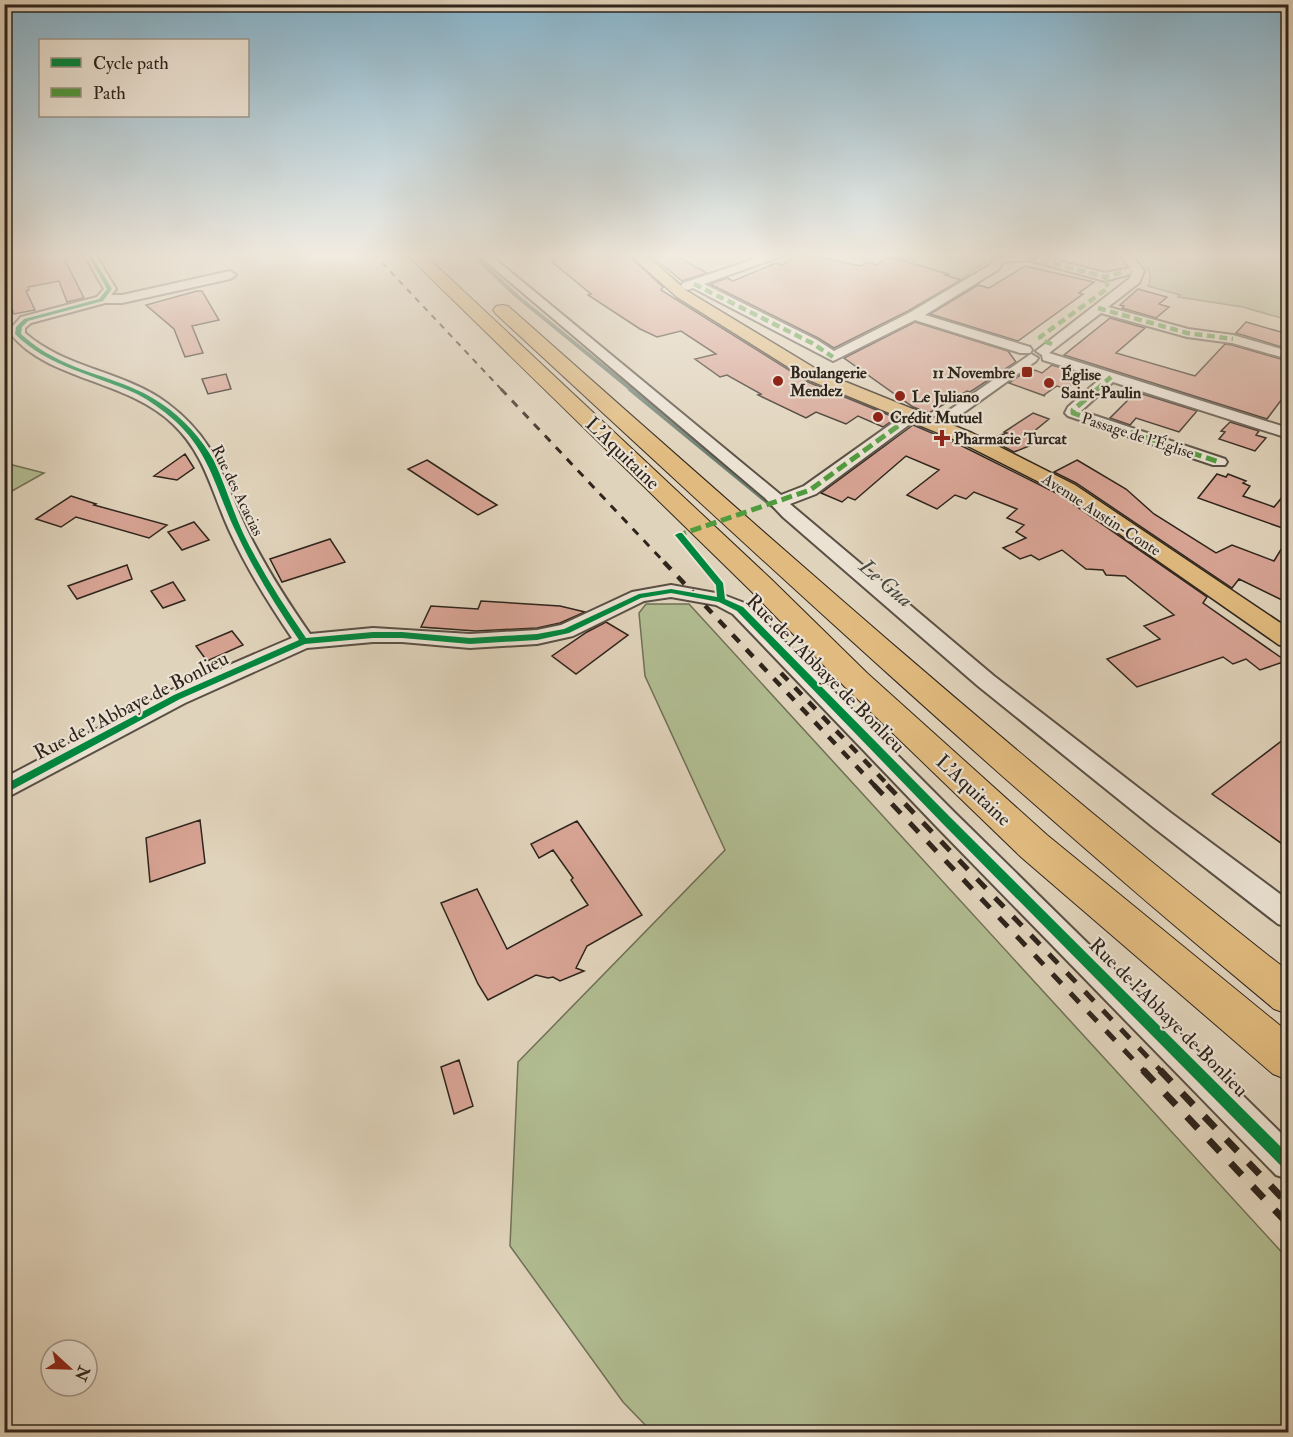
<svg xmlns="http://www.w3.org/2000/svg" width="1293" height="1437" viewBox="0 0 1293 1437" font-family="'IM FELL Double Pica',serif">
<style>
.green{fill:#b1bc91;stroke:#707056;stroke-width:1.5}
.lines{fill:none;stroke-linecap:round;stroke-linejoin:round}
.stream-far1{stroke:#6c7d71;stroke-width:4}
.stream{stroke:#6c7d71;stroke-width:4.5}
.building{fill:#d8a495;stroke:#2e241c;stroke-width:1.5}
.minor-casing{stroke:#5a5044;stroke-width:4}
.major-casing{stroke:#2e241c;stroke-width:3}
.highway-casing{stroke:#2e241c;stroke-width:2}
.minor{fill:#ebe2d3;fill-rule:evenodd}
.major{fill:#e0ba7e;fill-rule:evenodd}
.highway{fill:#e0ba7e;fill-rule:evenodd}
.rail-far4{stroke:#2e241c;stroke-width:2;stroke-dasharray:6 6;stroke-linecap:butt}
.rail-far3{stroke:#2e241c;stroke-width:3;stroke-dasharray:8 8;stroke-linecap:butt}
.rail-far2{stroke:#2e241c;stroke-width:4.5;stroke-dasharray:10 10;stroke-linecap:butt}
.rail-far1{stroke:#2e241c;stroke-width:5;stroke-dasharray:13 13;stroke-linecap:butt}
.rail{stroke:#2e241c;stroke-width:7;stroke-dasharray:16 16;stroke-linecap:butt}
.quiet-far1{stroke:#509b3e;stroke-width:4.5;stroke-dasharray:8 4.5;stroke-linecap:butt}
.quiet{stroke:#509b3e;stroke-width:5;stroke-dasharray:11 5;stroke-linecap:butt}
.cycleway-casing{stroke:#ebe2d3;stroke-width:4}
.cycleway{fill:#00873e;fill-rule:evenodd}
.poi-dot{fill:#8f2418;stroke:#ebe2d3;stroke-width:2}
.labels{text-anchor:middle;stroke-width:4.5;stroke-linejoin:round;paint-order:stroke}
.far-poi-label{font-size:16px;font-weight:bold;fill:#2e241c;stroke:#ebe2d3;text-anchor:start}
.far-street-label{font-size:16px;fill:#2e241c;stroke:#ebe2d3}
.street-label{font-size:20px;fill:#2e241c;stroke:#ebe2d3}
.water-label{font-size:21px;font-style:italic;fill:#484940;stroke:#ebe2d3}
</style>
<rect width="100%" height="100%" fill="#e0d3bb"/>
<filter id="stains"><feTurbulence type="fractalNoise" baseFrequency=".00333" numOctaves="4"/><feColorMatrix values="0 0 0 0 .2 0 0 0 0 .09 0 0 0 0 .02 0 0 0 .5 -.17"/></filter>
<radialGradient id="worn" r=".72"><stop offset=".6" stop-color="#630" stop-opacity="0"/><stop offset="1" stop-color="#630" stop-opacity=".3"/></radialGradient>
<!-- green -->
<path class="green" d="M913 254H978L983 256 985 262 960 280 945 275 947 273 941 272 938 273 878 272Z
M1137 254H1288V320L1243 307 1178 297 1180 295 1148 286C1155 273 1145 265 1137 254Z
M5 463 44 473 5 495Z
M646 604H689L1288 1259V1432H652L623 1402 510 1246 518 1062 725 850 645 676 639 613Z"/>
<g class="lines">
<!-- stream-far1 -->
<path class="stream-far1" d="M472 254 518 297 632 390"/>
<!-- stream -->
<path class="stream" d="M630 389 775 508"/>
</g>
<!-- building -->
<path class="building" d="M4 254H62L84 298 67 302 59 281 28 287 29 290 26 291 35 310 14 314 4 291Z
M546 254H627L663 287 661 290 808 382 896 418 883 427 858 416 846 424 816 412 806 418 758 395 761 394 727 375 720 377 695 359 716 354 681 331 657 337 640 329 588 295 591 294 552 262 556 261Z
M649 254H672L707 273 682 281Z
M802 254 861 266 868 262 876 265 890 257 948 274 945 275 961 280 908 311 834 348 818 338 710 284 727 278 733 281 776 263 782 265Z
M1025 266 1094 282 1079 293 1083 294 1018 341 930 314 978 285 989 288Z
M1138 289 1167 297 1159 304 1169 307 1156 318 1122 308 1124 306 1120 305Z
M197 291H202L219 320 192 326 203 353 185 357 174 329 146 305Z
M1110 318 1145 328 1116 353 1195 376 1225 344 1232 345 1288 361V391L1267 419 1064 355Z
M915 322 1008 351 1016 362 970 392 967 391 929 413 913 407 844 358Z
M1246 322 1288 334V349L1236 333Z
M1052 365 1085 375 1066 389 1057 386 1044 395 1045 396 1009 383 1025 372 1028 376 1035 370 1042 373Z
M226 374 231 389 208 394 202 379Z
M1136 392 1197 411 1179 432 1136 418 1130 425 1110 418Z
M1033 413 1049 419 1027 437 1029 446 1014 452 989 439 1007 433 1004 432Z
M1230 422 1259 431 1256 435 1266 438 1255 451 1219 439 1225 432 1221 431Z
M913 425 960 445 1060 495 1207 597 1203 603 1286 661 1260 670 1246 659 1233 664 1223 657 1137 687 1107 659 1160 639 1144 626 1174 615 1125 576 1106 575 1103 570 1086 569 1062 550 1039 560 1031 555 1020 559 1003 548 1026 538 1016 532 1024 525 1007 518 1017 509 974 492 966 499 955 495 937 509 907 495 939 470 906 456 855 500 848 497 842 502 821 493Z
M185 454 194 468 177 480 154 476Z
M427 460 484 497 497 505 478 515 408 469Z
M1077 460 1126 489 1154 514 1216 553 1232 545 1274 561 1288 538V603L1239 579 1232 588 1076 483 1054 472Z
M1217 474 1226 477 1228 474 1246 481 1243 483 1250 486 1243 496 1274 507 1288 490V530L1198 498Z
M71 496 96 504 94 505 167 525 149 538 76 517 61 527 36 519Z
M194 522 209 540 182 550 168 532Z
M330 539 345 562 282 582 270 559Z
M127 565 132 579 77 599 68 586Z
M173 582 185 600 163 608 151 591Z
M481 601 560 606 585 612 560 623 537 628 476 631 421 627 431 606 478 609Z
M606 622 628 635 576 674 552 656 587 632Z
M232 631 243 645 207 661 196 646Z
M1288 736V848L1212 794Z
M200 820 205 863 150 882 146 838Z
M577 821 642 915 587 946 576 968 584 971 560 981 553 977 548 978 536 975 488 1000 478 984 441 903 477 889 507 949 588 905 571 880 573 878 553 850 539 858 531 844Z
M459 1060 473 1106 454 1114 441 1067Z"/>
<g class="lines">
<!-- minor casing -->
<g class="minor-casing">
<path id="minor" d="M84 254H95L116 289 111 295H122L230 271 236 275 230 279 122 303H105L31 323 25 328V333C66 369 124 371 167 403 219 442 222 479 248 532 266 568 287 601 310 634L373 628 470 634 537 630 561 625 632 592 671 585 721 594 747 604 955 813 1288 1140V1179L1276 1175 937 827 733 614 716 605 671 597 644 601 573 636 537 644 470 648 402 642H373L307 648 185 703 4 799V778L169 691 292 638C269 604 247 569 230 532 212 493 205 454 173 424 128 380 47 380 11 334L12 327 21 317 97 297 104 289Z
M477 254H489L781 495 804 486 908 412H918L921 415 918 418 816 494 790 504 994 676 1171 813 1288 900V927L1278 924 1153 827 978 686 783 517 765 498Z
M770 254H787L704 284 817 340 834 351 909 313 990 265 994 257 1032 254 1105 273 1130 268 1120 254H1131L1144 271 1139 283 1108 307 1188 329 1233 335 1288 351V359L1232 343 1187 337 1101 313 1049 353 1288 428V438L1113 382 1081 411 1225 459 1227 462 1225 465H1213L1068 416 1065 413 1068 407 1101 378 1043 360 1042 355 1036 351 1130 278 1132 271 1131 270 1130 274 1105 281 1029 260 1003 262 999 269 925 315 1030 347 1032 350 1030 353H1020L915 320 833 361 693 288 687 290 681 286 683 283Z
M1031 354 1038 358 1036 361 942 428H932L929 425 932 422Z"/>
</g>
<!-- major casing -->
<g class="major-casing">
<path id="major" d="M629 254H645L687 291 821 372 972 433 1075 485 1288 628V647L1279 645 1061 493 958 441 809 380 677 297Z"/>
</g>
<!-- highway casing -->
<g class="highway-casing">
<path id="highway" d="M406 254H424L771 579 867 673 1047 835 1288 1032V1080L1273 1074 1021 857 845 687 751 591Z
M502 305 508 306C764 533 1019 760 1288 971V1014L1274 1009C1006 787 751 550 496 314L493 310 496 306Z"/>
</g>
<!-- minor -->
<use href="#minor" class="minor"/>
<!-- major -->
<use href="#major" class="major"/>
<!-- highway -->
<use href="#highway" class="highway"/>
<!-- rail-far4 -->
<path class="rail-far4" d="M374 254 502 390"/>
<!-- rail-far3 -->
<path class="rail-far3" d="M501 389 666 564"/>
<!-- rail-far2 -->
<path class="rail-far2" d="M664 562 875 786
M781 673 889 786"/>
<!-- rail-far1 -->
<path class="rail-far1" d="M874 785 1144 1071
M887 785 1161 1071"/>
<!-- rail -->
<path class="rail" d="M1143 1070 1288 1224
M1160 1070 1288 1204"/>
<!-- quiet-far1 -->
<path class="quiet-far1" d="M1029 257 1105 277 1126 271
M694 284 812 343 833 357
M1098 308 1187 333 1233 339
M1052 344 1041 340 1040 337 1108 288 1105 277
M1096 390 1111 377"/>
<!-- quiet -->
<path class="quiet" d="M1098 389 1073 410V413L1219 462
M681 538 679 535 810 490 913 415"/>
<!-- cycleway casing -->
<g class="cycleway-casing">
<path id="cycleway" d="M87 254H91L112 289 103 301 28 321 22 327 21 334C31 343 42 351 54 357 89 376 130 381 162 404 183 418 202 439 214 461 225 484 232 509 243 533 261 570 283 604 306 638L373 632H402L470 638 537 634 564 629 639 594 671 589 717 597 716 585 675 535 679 533H682L723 583 725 599 743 607 950 817 1288 1154V1169L1283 1168 942 823 737 611 719 602 671 593 641 598 569 633 537 640 470 644 402 638H373L305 644 180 699 4 794V785L174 695 299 640C276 606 254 571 237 534 216 492 211 453 174 420 163 410 150 401 137 394 95 375 48 367 15 334L16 327 24 319 99 299 107 289Z"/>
</g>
<!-- cycleway -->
<use href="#cycleway" class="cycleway"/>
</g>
<!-- sky -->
<linearGradient id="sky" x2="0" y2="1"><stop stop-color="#87b6cf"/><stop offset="0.56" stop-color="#f1ebe0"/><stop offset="1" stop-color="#f1ebe0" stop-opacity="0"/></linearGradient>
<rect width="1293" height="456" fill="url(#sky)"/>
<!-- markers -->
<g class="poi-dot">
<rect x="1021" y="366" width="12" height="12" rx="3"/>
<circle cx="778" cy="381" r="6"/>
<circle cx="1049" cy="383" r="6"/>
<circle cx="900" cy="396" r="6"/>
<circle cx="878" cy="417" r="6"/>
<path d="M939 429h6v6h6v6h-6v6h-6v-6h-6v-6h6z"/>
</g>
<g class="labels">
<!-- far-poi labels -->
<g class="far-poi-label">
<text x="790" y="378">Boulangerie<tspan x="790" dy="18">Mendez</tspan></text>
<text x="1015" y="378" text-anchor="end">11 Novembre</text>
<text x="1061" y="380">Église<tspan x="1061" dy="18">Saint-Paulin</tspan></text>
<text x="912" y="402">Le Juliano</text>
<text x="890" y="423">Crédit Mutuel</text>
<text x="954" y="444">Pharmacie Turcat</text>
</g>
<!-- far-street labels -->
<g class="far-street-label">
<text transform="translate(1138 435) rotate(18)" y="6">Passage de l'Église</text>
<text transform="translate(238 490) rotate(64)" y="6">Rue des Acacias</text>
<text transform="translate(1102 514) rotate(33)" y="6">Avenue Austin-Conte</text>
</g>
<!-- street labels -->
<g class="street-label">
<text transform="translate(623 453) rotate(44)" y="7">L'Aquitaine</text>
<text transform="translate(826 673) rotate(45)" y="7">Rue de l'Abbaye de Bonlieu</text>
<text transform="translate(131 705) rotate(-27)" y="7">Rue de l'Abbaye de Bonlieu</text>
<text transform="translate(974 790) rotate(43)" y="7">L'Aquitaine</text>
<text transform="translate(1169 1017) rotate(45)" y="7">Rue de l'Abbaye de Bonlieu</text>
</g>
<!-- water labels -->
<g class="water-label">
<text transform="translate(886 583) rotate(40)" y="7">Le Gua</text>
</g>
</g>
<!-- margin -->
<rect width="1293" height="1437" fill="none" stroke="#e0d3bb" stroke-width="24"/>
<rect x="6" y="6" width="1281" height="1425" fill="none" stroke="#2e241c" stroke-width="3"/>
<rect x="12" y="12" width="1269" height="1413" fill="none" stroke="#2e241c" stroke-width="1.5"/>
<!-- legend -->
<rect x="39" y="39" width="210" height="78" fill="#ebe2d3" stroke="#9f968a" stroke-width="1.5"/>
<rect x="51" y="58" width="30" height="9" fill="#00873e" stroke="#9f968a" stroke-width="1.5"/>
<text x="93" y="69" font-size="18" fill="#2e241c">Cycle path</text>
<rect x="51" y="88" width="30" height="9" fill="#509b3e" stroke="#9f968a" stroke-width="1.5"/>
<text x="93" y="99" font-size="18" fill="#2e241c">Path</text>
<!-- north arrow -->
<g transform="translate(69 1368) rotate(112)"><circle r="28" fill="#ebe2d3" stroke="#9f968a" stroke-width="1.5"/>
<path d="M0-4.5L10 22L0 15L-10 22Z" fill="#8f2418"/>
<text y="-9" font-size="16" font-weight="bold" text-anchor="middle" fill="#2e241c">N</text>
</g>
<rect width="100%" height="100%" filter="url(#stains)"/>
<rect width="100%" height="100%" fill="url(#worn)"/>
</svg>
